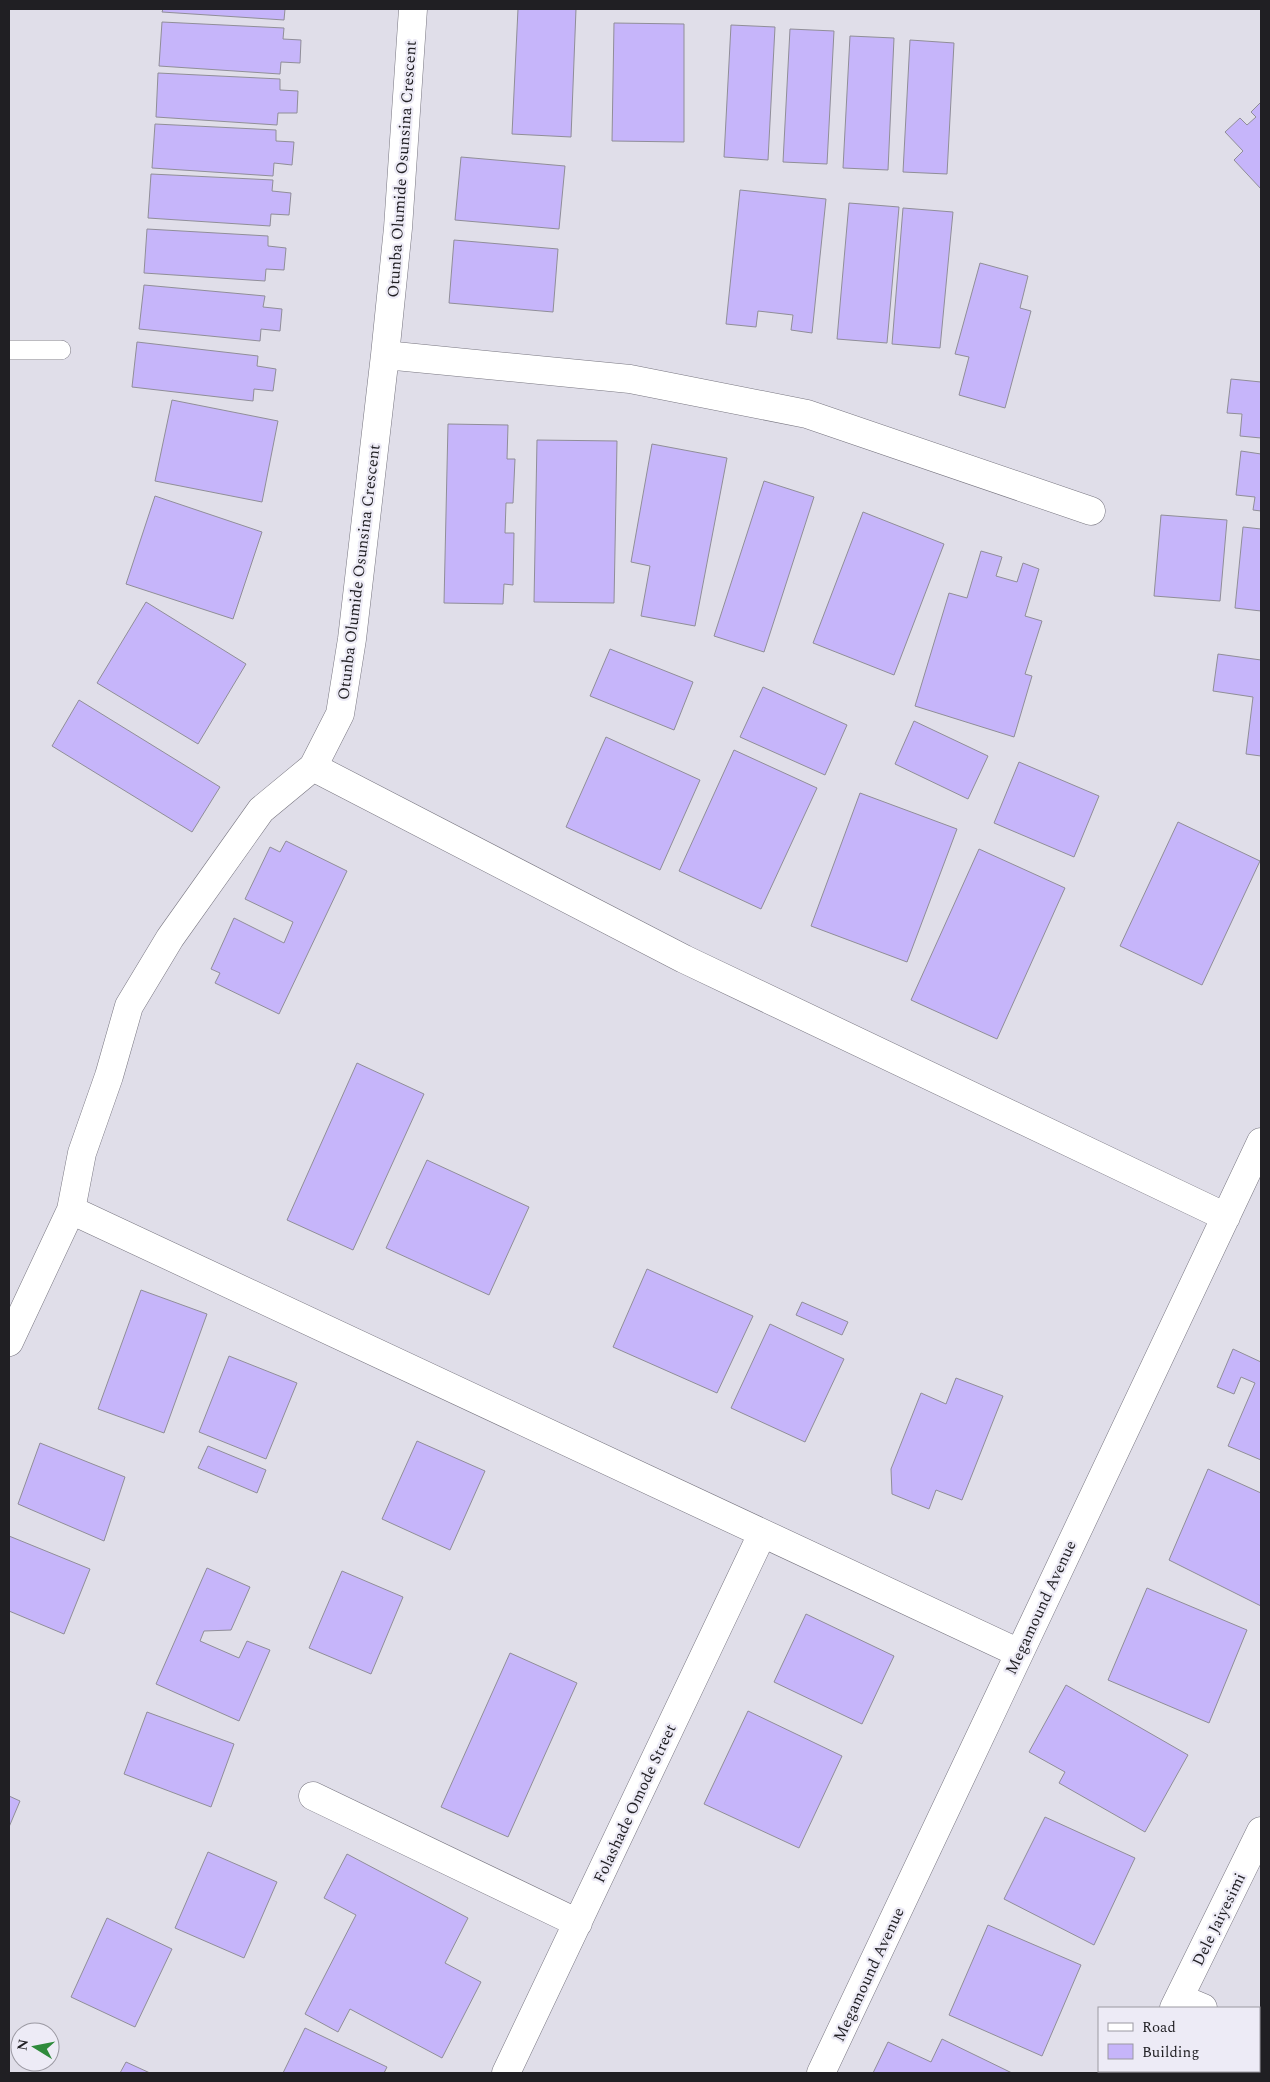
<svg xmlns="http://www.w3.org/2000/svg" width="1270" height="2082" viewBox="0 0 1270 2082" font-family="Spectral,serif">
<style>
.building{fill:#c6b5fa;stroke:#908e98}
.lines{fill:none;stroke-linecap:round;stroke-linejoin:round}
.lane-casing{stroke:#787680;stroke-width:20}
.street-casing{stroke:#787680;stroke-width:29}
.lane{stroke:#fff;stroke-width:19}
.street{stroke:#fff;stroke-width:28}
.labels{text-anchor:middle;stroke-width:4.5;stroke-linejoin:round;paint-order:stroke}
.street-label{font-size:16px;fill:#201f23;stroke:#edebf6}
</style>
<rect width="100%" height="100%" fill="#e0dee9"/>
<!-- building -->
<path class="building" d="M163 9H285L284 20 162 12Z
M518 9H576L571 137 512 134Z
M162 22 284 28 283 39 301 40 300 63 281 62 280 74 159 66Z
M614 23 684 24V142L612 141Z
M731 25 775 27 768 160 724 157Z
M790 29 834 31 827 164 783 162Z
M850 36 894 38 888 170 843 168Z
M910 40 954 43 947 174 903 172Z
M158 73 280 79V90L298 91 297 113H278L277 125 156 117Z
M1261 102V189L1234 160 1243 151 1225 132 1240 118 1247 125 1256 117 1251 112Z
M155 124 276 130V141L294 142 292 165 274 163 273 176 152 168Z
M461 157 565 166 559 229 455 220Z
M151 174 273 180 272 191 291 193 289 215 271 214 270 226 148 218Z
M740 190 826 199 812 333 791 330 793 315 758 311 756 327 726 324Z
M849 203 899 207 887 343 837 339Z
M903 208 953 212 940 348 892 344Z
M147 229 268 236V246L286 248 284 270 266 269 265 281 144 273Z
M454 240 558 249 553 312 449 303Z
M980 263 1028 276 1020 308 1031 311 1005 408 959 395 969 357 955 354Z
M144 285 265 296 263 307 282 309 280 331 261 329 260 341 139 329Z
M137 342 258 356 257 366 276 369 273 391 254 389 253 401 132 387Z
M1231 379 1261 382V438L1240 436 1242 414 1227 413Z
M172 400 278 421 262 502 155 481Z
M448 424 508 425 507 459H515L513 503H506L505 533H514L513 585 504 584 503 604 444 603Z
M537 440 617 441 614 603 534 602Z
M652 444 727 458 695 626 641 616 650 566 631 562Z
M1241 451 1261 454V511L1253 510 1255 497 1236 495Z
M764 481 814 497 764 652 714 636Z
M155 496 262 532 233 619 126 584Z
M863 512 944 544 894 675 813 643Z
M1161 515 1227 520 1220 601 1154 596Z
M1243 527 1261 529V611L1235 608Z
M981 551 1002 557 996 576 1017 582 1023 563 1039 569 1025 616 1042 621 1025 674 1032 676 1014 737 915 706 949 593 967 598Z
M146 602 246 664 198 744 97 683Z
M610 649 693 682 674 730 590 696Z
M1218 654 1261 660V756L1246 754 1253 697 1213 691Z
M763 687 847 725 825 775 740 737Z
M79 700 220 787 192 832 52 746Z
M914 721 988 756 968 799 895 764Z
M606 737 700 780 660 870 566 827Z
M734 750 817 788 761 909 679 871Z
M1019 762 1099 796 1074 857 994 823Z
M860 793 957 829 907 962 811 926Z
M1178 822 1260 861 1202 985 1120 946Z
M286 841 347 871 279 1014 215 983 220 973 211 969 234 918 284 943 293 922 245 899 270 847 280 852Z
M979 849 1065 888 997 1039 911 1000Z
M357 1063 424 1094 353 1250 287 1220Z
M427 1160 529 1207 489 1295 386 1248Z
M647 1269 753 1316 717 1393 613 1347Z
M141 1290 207 1314 164 1433 98 1409Z
M802 1302 848 1322 842 1335 796 1315Z
M770 1324 844 1359 805 1442 731 1408Z
M1233 1349 1261 1362V1460L1228 1446 1255 1383 1241 1377 1234 1394 1217 1387Z
M229 1356 297 1383 266 1459 199 1432Z
M956 1378 1003 1396 962 1500 936 1490 929 1509 892 1494 891 1469 921 1393 946 1404Z
M417 1441 485 1471 450 1550 382 1519Z
M40 1443 125 1477 104 1541 18 1504Z
M208 1446 266 1470 257 1493 198 1468Z
M1208 1469 1261 1493V1606L1169 1560Z
M9 1536 90 1569 64 1634 9 1611Z
M207 1568 250 1587 231 1630 204 1631 200 1641 239 1658 247 1641 270 1650 239 1721 156 1684Z
M342 1571 403 1597 371 1674 309 1648Z
M1147 1588 1247 1630 1209 1723 1108 1680Z
M806 1614 894 1656 862 1724 774 1682Z
M510 1653 577 1683 508 1837 441 1807Z
M1066 1685 1188 1755 1145 1832 1059 1783 1065 1772 1029 1752Z
M748 1711 842 1756 799 1848 704 1804Z
M147 1712 234 1744 211 1807 124 1774Z
M9 1796 20 1801 9 1827Z
M1045 1817 1135 1858 1094 1945 1004 1899Z
M208 1852 277 1882 244 1958 175 1928Z
M347 1854 468 1918 445 1963 481 1982 442 2058 350 2009 338 2032 305 2014 356 1915 324 1898Z
M107 1918 172 1949 135 2027 71 1997Z
M988 1925 1081 1965 1042 2056 949 2015Z
M305 2028 387 2067 384 2073H283Z
M942 2039 1012 2073H873L888 2042 931 2062Z
M126 2062 150 2073H120Z
M1210 2071H1258L1261 2073H1209Z"/>
<g class="lines">
<!-- lane casing -->
<g class="lane-casing">
<path id="lane" d="M9 350H61"/>
</g>
<!-- street casing -->
<g class="street-casing">
<path id="street" d="M385 355 630 379 807 414 1091 511
M313 767 684 959 1226 1217
M71 1210 1019 1653
M9 1342 71 1210 82 1153 109 1076 129 1006 170 938 261 810 313 767 340 714 352 639 385 355 398 228 413 9
M313 1796 578 1923
M1179 1998 1203 2008
M1174 2008 1261 1831
M1259 2032 1261 2033
M506 2073 762 1534
M821 2073 1261 1142
M1144 2073 1145 2071"/>
</g>
<!-- lane -->
<use href="#lane" class="lane"/>
<!-- street -->
<use href="#street" class="street"/>
</g>
<g class="labels">
<!-- street labels -->
<g class="street-label">
<text transform="translate(401 169) rotate(-86)" y="6">Otunba Olumide Osunsina Crescent</text>
<text transform="translate(358 572) rotate(-83)" y="6">Otunba Olumide Osunsina Crescent</text>
<text transform="translate(1040 1607) rotate(-65)" y="6">Megamound Avenue</text>
<text transform="translate(634 1803) rotate(-65)" y="6">Folashade Omode Street</text>
<text transform="translate(1218 1919) rotate(-64)" y="6">Dele Jaiyesimi</text>
<text transform="translate(868 1974) rotate(-65)" y="6">Megamound Avenue</text>
</g>
</g>
<!-- border -->
<rect width="1270" height="2082" fill="none" stroke="#201f23" stroke-width="20"/>
<!-- legend -->
<rect x="1098" y="2007" width="162" height="65" fill="#edebf6" stroke="#9b99a2"/>
<rect x="1108" y="2023" width="25" height="8" fill="#ffffff" stroke="#9b99a2"/>
<text x="1142" y="2032" font-size="15" fill="#201f23">Road</text>
<rect x="1108" y="2044" width="25" height="15" fill="#c6b5fa" stroke="#9b99a2"/>
<text x="1142" y="2057" font-size="15" fill="#201f23">Building</text>
<!-- north arrow -->
<g transform="translate(35 2047) rotate(280)"><circle r="24" fill="#edebf6" stroke="#9b99a2"/>
<path d="M0-4L9 19L0 12L-9 19Z" fill="#2e8a3b"/>
<text y="-8" font-size="14" font-weight="bold" text-anchor="middle" fill="#201f23">N</text>
</g>
</svg>
